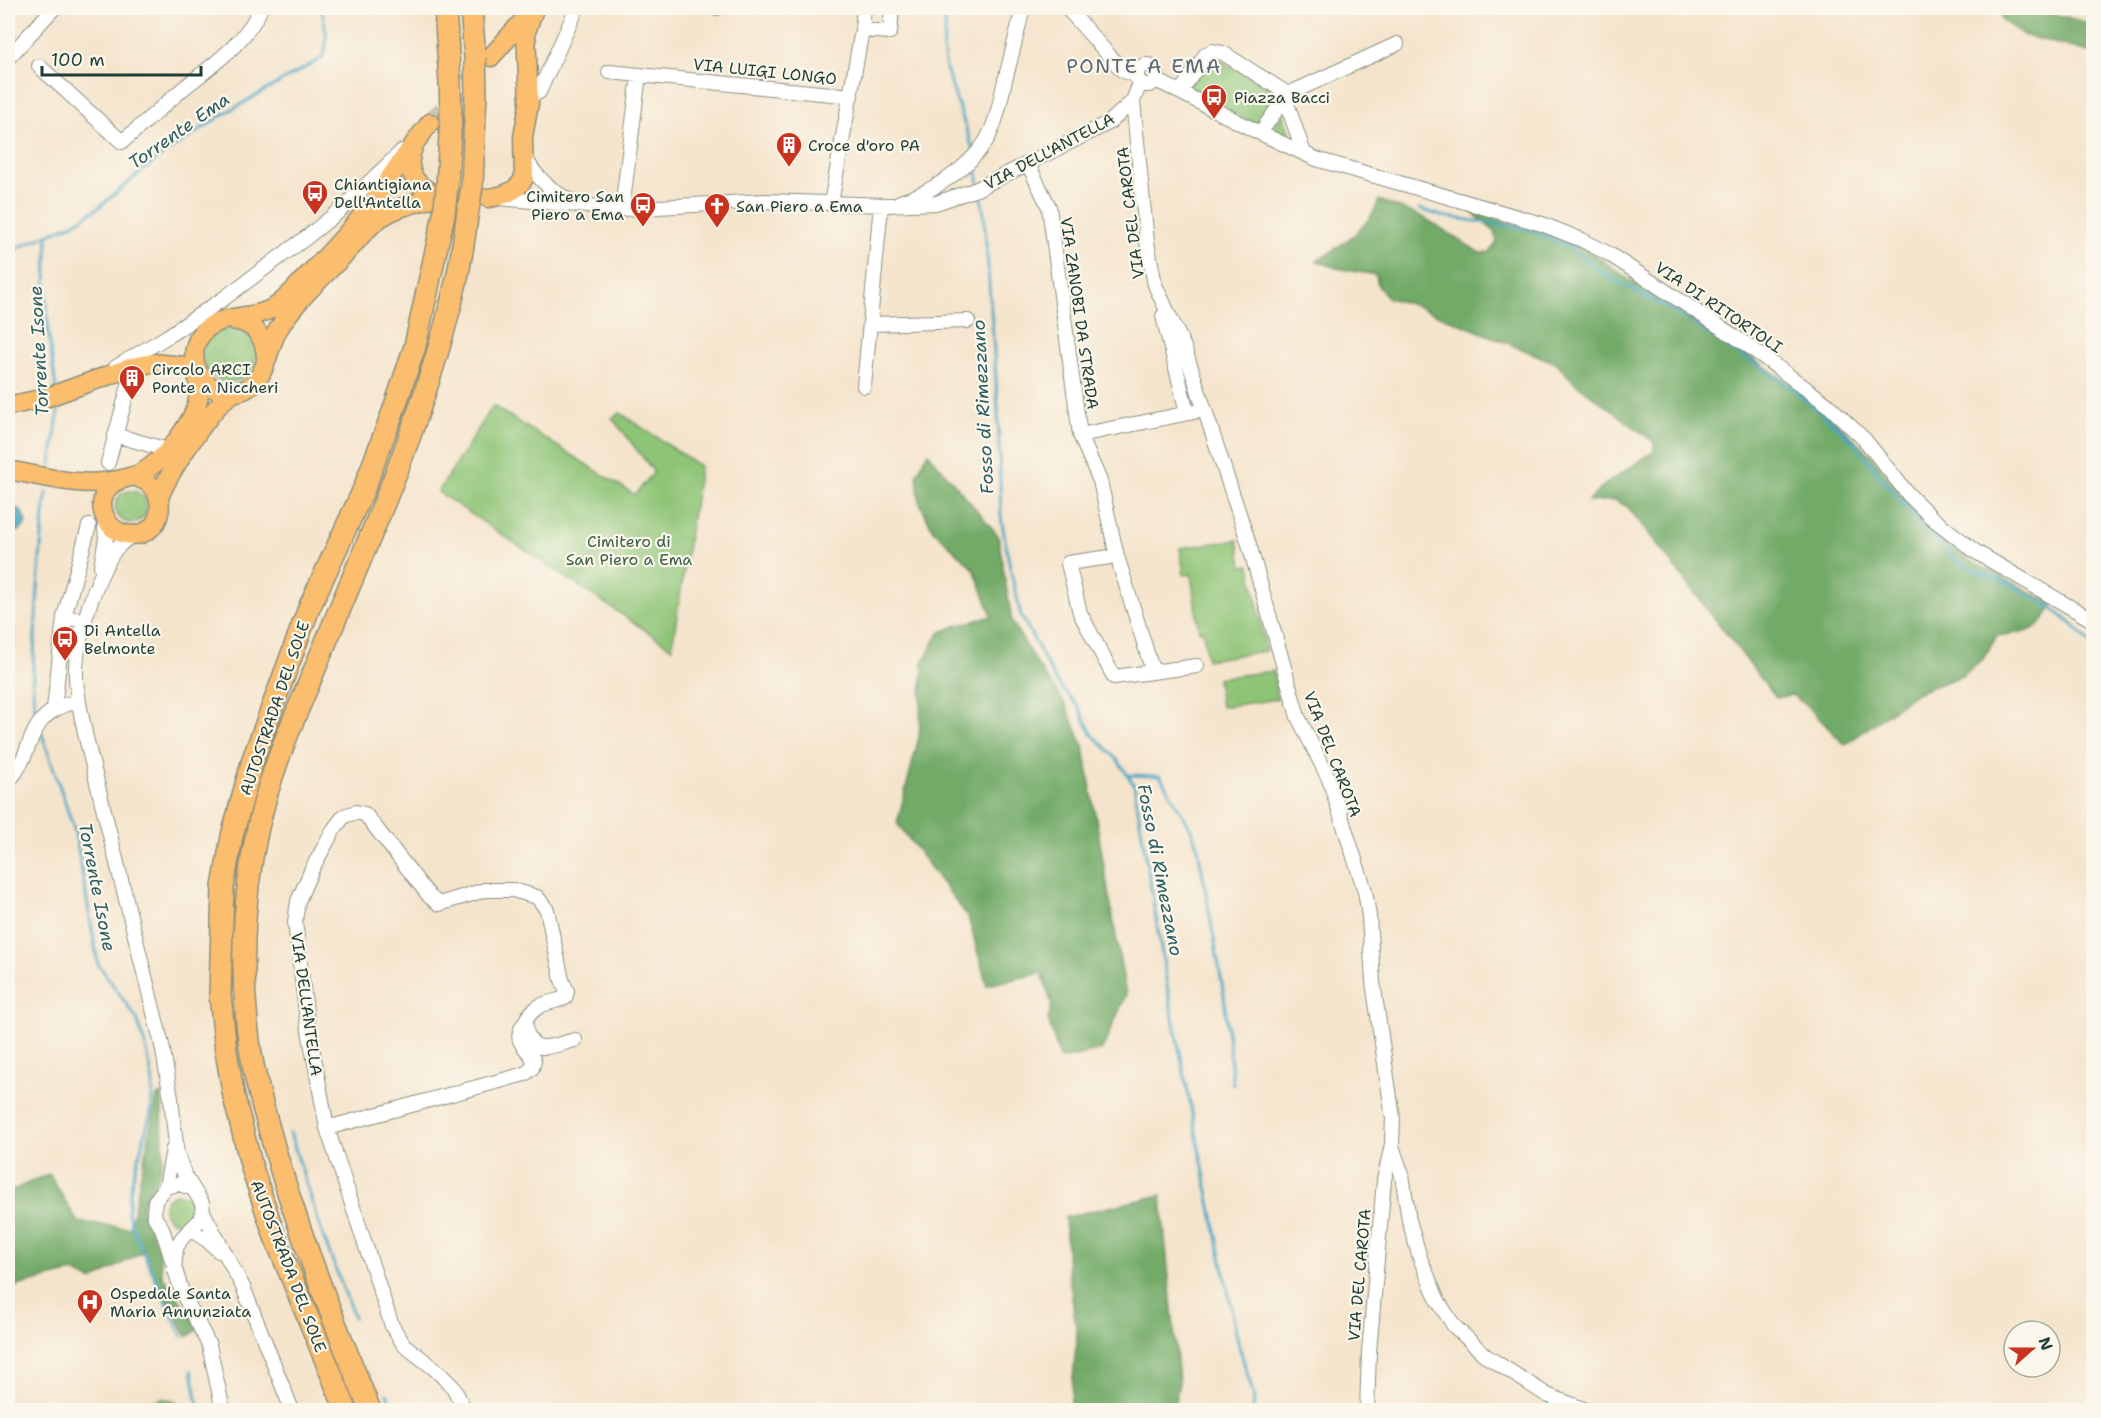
<svg xmlns="http://www.w3.org/2000/svg" width="2101" height="1418" viewBox="0 0 2101 1418" font-family="'Shantell Sans',sans-serif">
<style>
.green{fill:#8ec476;stroke:#568055;stroke-width:1.5}
.forest{fill:#72aa67;stroke:#48744e;stroke-width:1.5}
.water{fill:#46a6c5;stroke:#32727c;stroke-width:1.5}
.lines{fill:none;stroke-linecap:round;stroke-linejoin:round}
.stream{stroke:#46a6c5;stroke-width:3}
.major-tunnel{stroke:#cac3ae;stroke-width:18;stroke-dasharray:18 9;stroke-linecap:butt}
.minor-casing{stroke:#8a9080;stroke-width:16}
.major-casing{stroke:#8a9080;stroke-width:21}
.highway-casing{stroke:#8a9080;stroke-width:24}
.minor{stroke:#fff;stroke-width:14}
.major{stroke:#fbbd6e;stroke-width:18}
.highway{stroke:#fbbd6e;stroke-width:21}
.highway-bridge-casing{stroke:#8a9080;stroke-width:24;stroke-linecap:butt}
.highway-bridge{stroke:#fbbd6e;stroke-width:21}
.labels{text-anchor:middle;stroke-width:4.5;stroke-linejoin:round;paint-order:stroke}
.street-label{font-size:16px;fill:#1f3d34;stroke:#fbf7ec}
.poi-label{font-size:16px;fill:#1f3d34;stroke:#fbf7ec;text-anchor:start}
.park-label{font-size:16px;fill:#3b5f44;stroke:#fbf7ec}
.water-label{font-size:18px;font-style:italic;fill:#2b5c60;stroke:#fbf7ec}
.quarter-label{font-size:20px;letter-spacing:1.5px;fill:#586777;stroke:#fbf7ec}
</style>
<rect width="100%" height="100%" fill="#fbf7ec"/>
<filter id="ink" filterUnits="userSpaceOnUse"><feTurbulence type="fractalNoise" baseFrequency=".0167" numOctaves="2"/><feDisplacementMap in="SourceGraphic" scale="12" xChannelSelector="R" yChannelSelector="G"/><feConvolveMatrix kernelMatrix="1 2 1 2 8 2 1 2 1" color-interpolation-filters="sRGB"/></filter>
<filter id="wash" filterUnits="userSpaceOnUse"><feTurbulence type="fractalNoise" baseFrequency=".008" numOctaves="4" result="noise"/><feDisplacementMap in="SourceGraphic" scale="24" xChannelSelector="R" yChannelSelector="G"/><feGaussianBlur stdDeviation="1.35" result="paint"/><feColorMatrix in="noise" values="0 0 0 0 0 0 0 0 0 0 0 0 0 0 0 0 0 1.4 0 .05"/><feComposite in="paint" operator="in"/></filter>
<g filter="url(#wash)">
<rect width="100%" height="100%" fill="#f5e4cc"/>
<!-- green -->
<path class="green" d="M1207 58 1218 59 1278 93 1259 127 1187 87Z
M1283 114 1292 141 1270 132Z
M202 355a27 27 0 1 1 54 0a27 27 0 1 1-54 0Z
M493 406 635 495 654 472 612 418 620 413 700 466 672 648 438 492Z
M115 507a16 16 0 1 1 32 0a16 16 0 1 1-32 0Z
M1238 540 1242 566 1250 565 1266 651 1207 660 1203 630 1199 631 1191 574 1184 575 1180 548Z
M1274 671 1277 699 1221 707 1217 678Z
M164 1208a14 14 0 1 1 28 0a14 14 0 1 1-28 0Z
M161 1398 176 1402 183 1410H142L151 1402Z"/>
<!-- forest -->
<path class="forest" d="M2000 8H2037L2039 10 2093 24V53L2023 35 2002 20Z
M1379 200 1423 217 1480 253 1490 252 1497 242 1494 231 1471 212 1560 236 1589 251 1634 283 1727 341 1802 392 1821 407 1872 456 1898 490 1949 543 1969 560 2054 604C2036 635 2030 631 1997 636L1983 659 1964 675 1916 693 1845 745 1806 705 1792 695 1776 698 1628 507 1615 500 1588 502 1603 486 1654 451V442L1575 383 1556 363 1414 305 1388 298 1378 286 1376 275 1336 268 1317 261C1341 245 1369 229 1379 200Z
M928 453 998 535 1012 622 1037 664 1066 705 1084 748 1126 995 1102 1050 1060 1059 1048 1019 1052 1005 1042 973 987 985 968 917 897 823 919 737 923 662 939 633 955 626 992 616 974 569 933 530 919 501 917 474Z
M162 1094 163 1159 157 1179 144 1200 142 1209 148 1227 159 1246 162 1275 199 1328 187 1337 142 1252 92 1281 73 1272 8 1288V1192L49 1174 78 1222 130 1228 157 1096Z
M1161 1195 1179 1382 1174 1410H1070L1077 1335 1068 1268 1065 1217Z"/>
<!-- water -->
<path class="water" d="M13 507 21 510 26 522C23 530 16 534 8 530V509Z"/>
<g class="lines">
<!-- stream -->
<path class="stream" d="M947 8 943 49 946 69 973 149
M975 161 979 184
M980 191 984 214 998 407 1001 517 1010 568 1021 615 1057 683 1078 706 1092 734 1117 759 1134 785 1170 1003 1239 1346 1254 1396 1253 1410
M1420 209 1442 216 1527 229 1567 246 1604 274 1689 320 1732 351 1757 364 1792 388 1851 439 1900 501 1955 560 1978 572 2002 580 2047 605 2071 623 2094 647
M48 236 46 284 48 330 56 388
M8 252 75 223 98 208 158 158 222 115 322 58C330 41 325 25 321 8
M51 464 58 415 57 401
M38 719C29 690 34 665 35 636 38 588 40 540 47 492
M41 731 75 832 98 964 137 1019 147 1051 153 1083 151 1112 131 1185 128 1213 135 1234 182 1337
M1127 775 1160 776 1190 827 1198 848 1224 995 1233 1085
M290 1133 323 1236 354 1317
M192 1371 199 1410
M387 1394 394 1410"/>
</g>
</g>
<g filter="url(#ink)">
<g class="lines">
<!-- major-tunnel -->
<path class="major-tunnel" d="M430 123 481 67"/>
<!-- minor casing -->
<g class="minor-casing">
<path id="minor" d="M715 8H717
M864 8 862 30 890 32 892 8
M1067 8 1122 70 1136 76
M8 58 54 8
M1137 75a10 10 0 1 1 20 0a10 10 0 1 1-20 0Z
M39 66 122 142C143 124 164 105 185 87 214 64 245 43 261 8
M609 72 851 96
M1156 80 1260 133 1316 159 1542 224 1582 240 1609 254 1746 344 1828 405 1865 440 1908 494 1932 518 1976 552 2094 621
M1181 91 1206 54 1213 51 1223 53 1288 94 1260 133
M529 92 533 95 539 92 577 8
M1288 94 1397 44
M1285 98 1304 153
M1133 101 1147 242 1155 285 1184 347 1249 544 1298 717 1329 779 1365 891 1369 916 1373 982 1393 1118 1392 1144 1384 1180 1369 1352 1367 1410
M525 156C533 176 555 194 575 203
M1028 164 1049 207 1080 435 1100 481 1117 556 1153 672
M498 198 622 209 765 201 887 205 936 203 977 189 1110 122 1133 101 1140 83
M900 202C932 192 968 169 986 141 996 124 1000 103 1004 84 1011 58 1017 33 1023 8
M831 203 862 30
M622 209 639 75
M1163 316 1187 412
M871 324 968 321
M116 367 168 336 223 299 307 237 338 212 402 151
M864 386 881 205
M115 435 168 450
M1080 435 1194 412
M108 463 129 385
M132 535C126 539 120 544 115 550 96 577 77 636 76 669 75 692 82 716 86 738L162 1045 171 1098 177 1154 185 1176 202 1203 203 1212 200 1220 182 1238 176 1248 174 1269
M1117 556 1068 563 1080 613 1114 677 1197 666
M101 567 106 538 104 515
M85 621 64 617 89 526
M54 709 64 617
M8 782C38 749 22 714 78 701
M327 1128 525 1074 532 1068 534 1061C528 1046 512 1044 523 1025
M1392 1146 1402 1175 1409 1220 1420 1258 1438 1301 1454 1326 1486 1356 1547 1395 1586 1410
M166 1187 173 1149
M192 1188 179 1184 166 1187 155 1201 154 1212 155 1218 162 1228 182 1292 209 1345 223 1410
M203 1212 243 1287 292 1410
M191 1230 207 1240 219 1251
M465 1410 453 1387 435 1369 404 1345 392 1326 327 1128 307 1020 295 922 298 901 312 869 334 829 344 816 356 812 365 814 430 897 439 904 485 890H513L537 897 547 910 562 980 567 991 565 998C557 1001 544 1003 538 1007 534 1010 527 1016 526 1021 524 1032 531 1046 542 1047 552 1048 565 1042 575 1040"/>
</g>
<!-- major casing -->
<g class="major-casing">
<path id="major" d="M491 57 530 13
M413 148C405 166 412 181 428 191
M488 198C503 196 517 192 524 178L523 137 529 104 526 32 534 9
M427 200C411 204 395 208 380 218 367 227 357 241 346 253 323 277 296 300 279 328 266 349 268 382 241 391 208 401 181 362 201 335 218 310 255 323 279 304 289 296 298 285 308 275 330 253 352 229 371 204 391 177 409 149 430 123
M232 320C254 322 266 338 266 359
M8 406 45 398 132 367 153 363 195 367
M8 470C43 476 81 488 117 480
M132 476C175 485 164 542 126 534 105 530 95 504 108 488 117 477 130 479 141 473 165 460 196 421 199 394 200 386 198 378 196 371
M159 498C166 477 213 404 232 394 234 392 238 392 241 391"/>
</g>
<!-- highway casing -->
<g class="highway-casing">
<path id="highway" d="M445 8 450 83
M471 8 475 58
M472 186 476 93
M447 187 451 116
M346 1410 275 1237 252 1168 234 1097 226 1051 220 995 223 887 232 836 253 759 309 608 363 491 394 409 415 346 444 214
M370 1410C334 1322 299 1235 273 1143 263 1107 252 1070 248 1032 239 956 244 874 265 800 277 757 295 716 312 676 336 617 361 559 385 501 414 429 440 354 457 278 462 256 465 232 468 210"/>
</g>
<!-- minor -->
<use href="#minor" class="minor"/>
<!-- major -->
<use href="#major" class="major"/>
<!-- highway -->
<use href="#highway" class="highway"/>
<!-- highway-bridge casing -->
<g class="highway-bridge-casing">
<path id="highway-bridge" d="M475 58 476 93
M450 83 451 116
M468 210 472 186
M444 214 447 187"/>
</g>
<!-- highway-bridge -->
<use href="#highway-bridge" class="highway-bridge"/>
</g>
</g>
<!-- icons -->
<defs>
<g id="bus-pin" transform="scale(1.35)"><path d="M0 17L-7.5 6A9.5 9.5 0 1 1 7.5 6Z" fill="#c8321e" stroke="#fbf7ec"/><path d="M-5-6H5V4H4V6H2V4H-2V6H-4V4H-5ZM-3.5-4V0h7V-4ZM-3.5 1.2v1.5H-2V1.2ZM2 1.2v1.5H3.5V1.2Z" fill="#fff"/></g>
<g id="building-pin" transform="scale(1.35)"><path d="M0 17L-7.5 6A9.5 9.5 0 1 1 7.5 6Z" fill="#c8321e" stroke="#fbf7ec"/><path d="M-4-6H4V6H1V3H-1V6H-4ZM-2.5-4.3h1.7v1.8h-1.7ZM.8-4.3h1.7v1.8H.8ZM-2.5-1h1.7V.8h-1.7ZM.8-1h1.7V.8H.8Z" fill="#fff"/></g>
<g id="church-pin" transform="scale(1.35)"><path d="M0 17L-7.5 6A9.5 9.5 0 1 1 7.5 6Z" fill="#c8321e" stroke="#fbf7ec"/><path d="M-1.2-6h2.4v3.5h3.3v2.4h-3.3V6h-2.4V-.1h-3.3v-2.4h3.3Z" fill="#fff"/></g>
<g id="hospital-pin" transform="scale(1.35)"><path d="M0 17L-7.5 6A9.5 9.5 0 1 1 7.5 6Z" fill="#c8321e" stroke="#fbf7ec"/><path d="M-5-5h3v3.5h4V-5h3V5h-3V1.5h-4V5h-3Z" fill="#fff"/></g>
</defs>
<g fill-rule="evenodd">
<use href="#bus-pin" x="1214" y="97"/>
<use href="#building-pin" x="789" y="145"/>
<use href="#bus-pin" x="315" y="193"/>
<use href="#bus-pin" x="643" y="205"/>
<use href="#church-pin" x="717" y="206"/>
<use href="#building-pin" x="132" y="378"/>
<use href="#bus-pin" x="65" y="639"/>
<use href="#hospital-pin" x="90" y="1302"/>
</g>
<g class="labels">
<!-- street labels -->
<g class="street-label">
<text transform="translate(765 71) rotate(6)" y="6">VIA LUIGI LONGO</text>
<text transform="translate(1049 151) rotate(-28)" y="6">VIA DELL'ANTELLA</text>
<text transform="translate(1130 213) rotate(-97)" y="6">VIA DEL CAROTA</text>
<text transform="translate(1719 307) rotate(34)" y="6">VIA DI RITORTOLI</text>
<text transform="translate(1080 313) rotate(82)" y="6">VIA ZANOBI DA STRADA</text>
<text transform="translate(274 708) rotate(-71)" y="6">AUTOSTRADA DEL SOLE</text>
<text transform="translate(1333 754) rotate(69)" y="6">VIA DEL CAROTA</text>
<text transform="translate(307 1004) rotate(82)" y="6">VIA DELL'ANTELLA</text>
<text transform="translate(289 1266) rotate(69)" y="6">AUTOSTRADA DEL SOLE</text>
<text transform="translate(1359 1275) rotate(-85)" y="6">VIA DEL CAROTA</text>
</g>
<!-- poi labels -->
<g class="poi-label">
<text x="1234" y="103">Piazza Bacci</text>
<text x="808" y="151">Croce d'oro PA</text>
<text x="334" y="190">Chiantigiana<tspan x="334" dy="18">Dell'Antella</tspan></text>
<text x="624" y="202" text-anchor="end">Cimitero San<tspan x="624" dy="18">Piero a Ema</tspan></text>
<text x="736" y="212">San Piero a Ema</text>
<text x="152" y="375">Circolo ARCI<tspan x="152" dy="18">Ponte a Niccheri</tspan></text>
<text x="84" y="636">Di Antella<tspan x="84" dy="18">Belmonte</tspan></text>
<text x="110" y="1299">Ospedale Santa<tspan x="110" dy="18">Maria Annunziata</tspan></text>
</g>
<!-- park labels -->
<g class="park-label">
<text x="629" y="547">Cimitero di<tspan x="629" dy="18">San Piero a Ema</tspan></text>
</g>
<!-- water labels -->
<g class="water-label">
<text transform="translate(179 131) rotate(-35)" y="6">Torrente Ema</text>
<text transform="translate(39 351) rotate(-93)" y="6">Torrente Isone</text>
<text transform="translate(983 407) rotate(-93)" y="6">Fosso di Rimezzano</text>
<text transform="translate(1160 870) rotate(79)" y="6">Fosso di Rimezzano</text>
<text transform="translate(97 887) rotate(79)" y="6">Torrente Isone</text>
</g>
<!-- quarter labels -->
<g class="quarter-label">
<text x="1144" y="73">PONTE A EMA</text>
</g>
</g>
<!-- margin -->
<rect width="2101" height="1418" fill="none" stroke="#fbf7ec" stroke-width="30"/>
<!-- north arrow -->
<g transform="translate(2032 1349) rotate(69)"><circle r="28" fill="#fbf7ec" stroke="#a3ada2" stroke-width="1.5"/>
<path d="M0-4.5L10 22L0 15L-10 22Z" fill="#c8321e"/>
<text y="-9" font-size="16" font-weight="bold" text-anchor="middle" fill="#1f3d34">N</text>
</g>
<!-- scale -->
<path d="M42 66v9h159v-9" fill="none" stroke="#1f3d34" stroke-width="3"/>
<text x="51" y="66" font-size="18" fill="#1f3d34" stroke="#fbf7ec" stroke-width="4.5" paint-order="stroke">100 m</text>
</svg>
